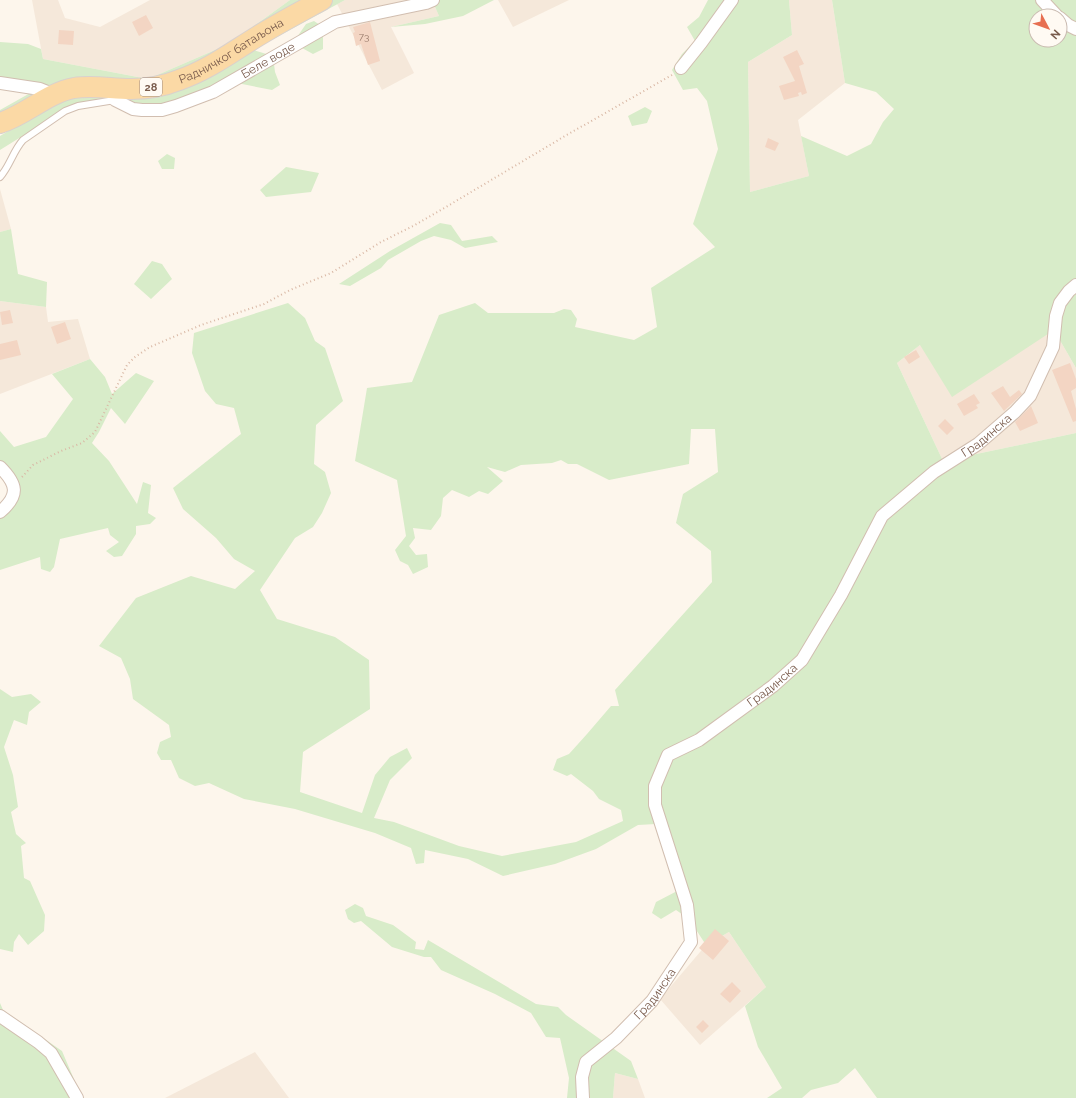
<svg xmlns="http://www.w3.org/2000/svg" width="1076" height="1098" viewBox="0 0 1076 1098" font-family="Raleway,sans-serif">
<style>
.residential{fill:#f5e8da}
.green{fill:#d8ecc9;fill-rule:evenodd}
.building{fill:#f3d5c3}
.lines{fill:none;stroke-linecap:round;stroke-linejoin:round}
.service-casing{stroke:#d1beb0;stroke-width:8}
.minor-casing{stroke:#d1beb0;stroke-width:14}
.primary-casing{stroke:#dad1cd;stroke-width:22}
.path{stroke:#d9b8a5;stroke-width:2;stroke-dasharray:1 3;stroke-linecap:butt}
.service{stroke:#fff;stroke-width:6}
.minor{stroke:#fff;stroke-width:12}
.primary{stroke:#fbd9a5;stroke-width:20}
.labels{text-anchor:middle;stroke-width:4;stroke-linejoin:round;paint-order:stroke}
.number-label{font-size:10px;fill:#987a6a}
.shield{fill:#fffaf3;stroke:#a28b7f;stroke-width:1}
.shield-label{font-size:11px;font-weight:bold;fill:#7a5c4d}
.street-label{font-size:12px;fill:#7a5c4d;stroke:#fffaf3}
</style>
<rect width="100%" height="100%" fill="#fdf6ec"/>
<!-- residential -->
<path class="residential" d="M32 0H58L65 18 100 27 150 0H290L229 44 148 79 43 59Z
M345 0H432L439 16 391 27 414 73 382 90 337 4Z
M498 0H569L513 27Z
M789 0H832L845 83 798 120 809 176 750 192 748 62 792 35Z
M0 189 11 229 0 232Z
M0 301 46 307 48 322 78 319 90 359 0 394Z
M1054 330 1076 368V433L943 461 897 363 920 345Z
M729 932 766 987 700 1045 660 999 706 945Z
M255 1052 289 1098H165Z
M615 1073 638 1079 645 1098H613Z"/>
<!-- green -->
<path class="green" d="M290 0H345L253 50 273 56 275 72 280 85 272 90 237 83 156 114 114 104H74L0 150V136L52 105 0 114V110L32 92 0 81V42L28 44 41 49 43 59 148 79 229 44Z
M432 0H494L463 16 425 24 391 27 439 16Z
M708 0H789L792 35 748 62 750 192 809 176 801 136 847 156 871 144 883 122 894 109 876 92 845 83 832 0H1076V368L1054 330 952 397 920 345 897 363 943 461 1076 433V1098H877L855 1068 838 1083 811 1090 802 1098H767L782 1088 758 1047 745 1006 766 987 729 932 706 945 689 919 676 910 661 919 652 913 656 902 681 889 656 824 638 825 596 849 555 864 503 876 468 859 425 850 424 863 416 864 411 848 375 833 295 809 244 799 209 783 195 786 179 778 171 760H161L157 753 160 742 171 737 169 725 133 699 130 679 121 658 99 646 136 598 191 576 235 589 255 571 234 559 216 538 183 509 173 488 241 434 234 408 216 404 205 391 192 353 194 333 288 303 305 318 315 341 325 348 343 401 316 425 314 464 325 472 331 493 322 513 313 527 295 538 260 590 277 619 335 637 369 660 370 709 303 752 300 792 362 813 375 775 390 757 407 748 412 758 390 780 374 818 394 822 459 846 502 856 576 842 623 821 621 810 599 799 593 791 571 774 567 776 553 770 557 759 569 754 587 734 611 706H619L615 690 712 582 711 551 676 523 683 494 718 472 715 429H691L689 464 609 480 577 464H568L561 460 552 463 521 465 505 472 487 467 503 481 488 494 479 491 469 497 452 490 443 498 441 516 431 530 413 528 415 538 409 546 416 555 427 554 428 567 413 574 408 565 400 561 395 550 406 536 397 480 355 461 367 388 412 382 439 315 475 303 488 313H554L564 309 571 310 577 319 575 327 634 340 657 327 651 288 715 247 693 224 718 149 707 101 697 88 683 90 672 70 682 54 695 41 687 27 699 17ZM1036 16H1060V40H1036Z
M314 21 323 27V49L313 54 293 43 306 24Z
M645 107 652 111 647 123 632 126 628 116Z
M167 154 175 158 174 169H162L158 161Z
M286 167 319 173 311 192 266 197 260 190Z
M440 223 451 225 462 241 492 236 498 242 465 248 451 240 434 236 421 241 388 260 381 268 350 286 339 284 390 251Z
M11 229 18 274 47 282 46 307 0 301V232Z
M152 261 162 264 172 279 151 299 134 284Z
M90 359 105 377 112 394 136 373 154 381 125 424 111 408 99 432 92 443 109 461 137 504 143 482 151 485 148 513 156 518 150 524 136 526V534L122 556 114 557 106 551 119 542 110 535 108 528 60 539 54 567 50 572 41 569 40 557 0 570V505C10 496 8 489 6 477L0 472V431L14 447 46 437 73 399 52 374Z
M0 689 12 697 31 694 41 702 29 712 27 725 14 720 4 747 13 775 18 807 11 812 16 834 26 843 21 846 24 878 30 881 45 915 44 931 28 945 19 934 14 942 13 952 0 949Z
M355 904 363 908 366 916 393 925 416 942 415 949 424 950 428 940 536 1004 558 1007 566 1015 631 1061 638 1079 615 1073 613 1098H567L569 1078 560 1038 546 1037 531 1013 495 994 441 970 431 957H424L392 947 361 921 354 923 348 919 345 910Z
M0 1003 3 1010 62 1051 82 1098H0Z"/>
<!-- building -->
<path class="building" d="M146 15 153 28 139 36 132 22Z
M370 22 380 61 368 65 361 44 356 46 353 33 355 32 353 27Z
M59 30 74 31 73 45 58 44Z
M797 50 804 64 799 66 807 93 802 95 801 92 798 93 799 96 784 100 779 86 795 81 783 57Z
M768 138 779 143 775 151 765 147Z
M10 310 13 323 2 325 0 312Z
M65 322 71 339 57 344 51 327Z
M17 340 21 355 0 360V344Z
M916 350 920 357 909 364 904 357Z
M1070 363 1076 379V388L1071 391 1076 409V421L1073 422 1052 370Z
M1003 386 1010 397 1019 390 1022 394 1004 411 991 393Z
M974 394 980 403 976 405 978 408 964 416 957 404Z
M1031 406 1038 423 1020 431 1015 422Z
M945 419 954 428 947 435 938 426Z
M715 929 729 941 713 960 699 948Z
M732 982 741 991 730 1003 720 994Z
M703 1020 709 1026 702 1033 696 1027Z"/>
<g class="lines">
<!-- service casing -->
<g class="service-casing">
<path id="service" d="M0 177C10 166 13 151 23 140L65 111 78 106 115 100"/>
</g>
<!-- minor casing -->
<g class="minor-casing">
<g id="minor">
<path d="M1042 0 1057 16"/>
<path d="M1060 18 1068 25 1076 29"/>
<path d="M681 68 701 43 732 0"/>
<path d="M0 83 40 89 55 95"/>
<path id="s1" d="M113 88 115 100 133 109 142 110H162L176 106 213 92 335 22 426 3 433 0"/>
<path d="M0 467C17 484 20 495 0 512"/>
<path d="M0 1016 38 1042 51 1053 77 1098"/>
<path id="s2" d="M583 1098 582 1077 586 1062 616 1038 652 1001 691 942 687 905 655 805V786L668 755 699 740 773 686 802 660 841 595 882 516 934 472 978 444 1015 412 1030 396 1053 347 1056 316 1060 303 1069 291 1076 285"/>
</g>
</g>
<!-- primary casing -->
<g class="primary-casing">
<g id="primary">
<path id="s3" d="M0 123C26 115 47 93 74 88 93 85 112 89 131 89 147 89 164 86 179 80 208 70 232 52 258 36 279 23 300 12 322 0"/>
</g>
</g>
<!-- path -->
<path class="path" d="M22 477 33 465 61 451 82 443 95 432 127 365 135 357 150 347 201 325 264 304 290 290 331 273 381 242 415 225 446 207 565 136 672 75"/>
<!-- service -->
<use href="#service" class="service"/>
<!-- minor -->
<use href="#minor" class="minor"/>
<!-- primary -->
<use href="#primary" class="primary"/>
</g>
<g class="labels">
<!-- number labels -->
<g class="number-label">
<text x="364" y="40">73</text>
</g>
<!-- shield labels -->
<rect class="shield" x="140" y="78" width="22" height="18" rx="3"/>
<g class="shield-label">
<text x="151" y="91">28</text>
</g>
<!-- street labels -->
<g class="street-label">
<text dy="4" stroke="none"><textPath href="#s3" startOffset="248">Радничког батаљона</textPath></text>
<text dy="4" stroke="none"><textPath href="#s1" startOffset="179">Беле воде</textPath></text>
<text dy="4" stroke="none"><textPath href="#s2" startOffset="854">Градинска</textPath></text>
<text dy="4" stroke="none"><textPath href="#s2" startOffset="518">Градинска</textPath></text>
<text dy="4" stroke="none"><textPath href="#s2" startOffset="134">Градинска</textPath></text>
</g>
</g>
<!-- north arrow -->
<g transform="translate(1048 28) rotate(131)"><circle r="19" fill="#fffaf3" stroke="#cabbb1"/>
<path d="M0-3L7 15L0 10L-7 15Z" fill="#e76f51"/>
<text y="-6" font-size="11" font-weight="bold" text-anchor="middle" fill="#7a5c4d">N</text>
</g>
</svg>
